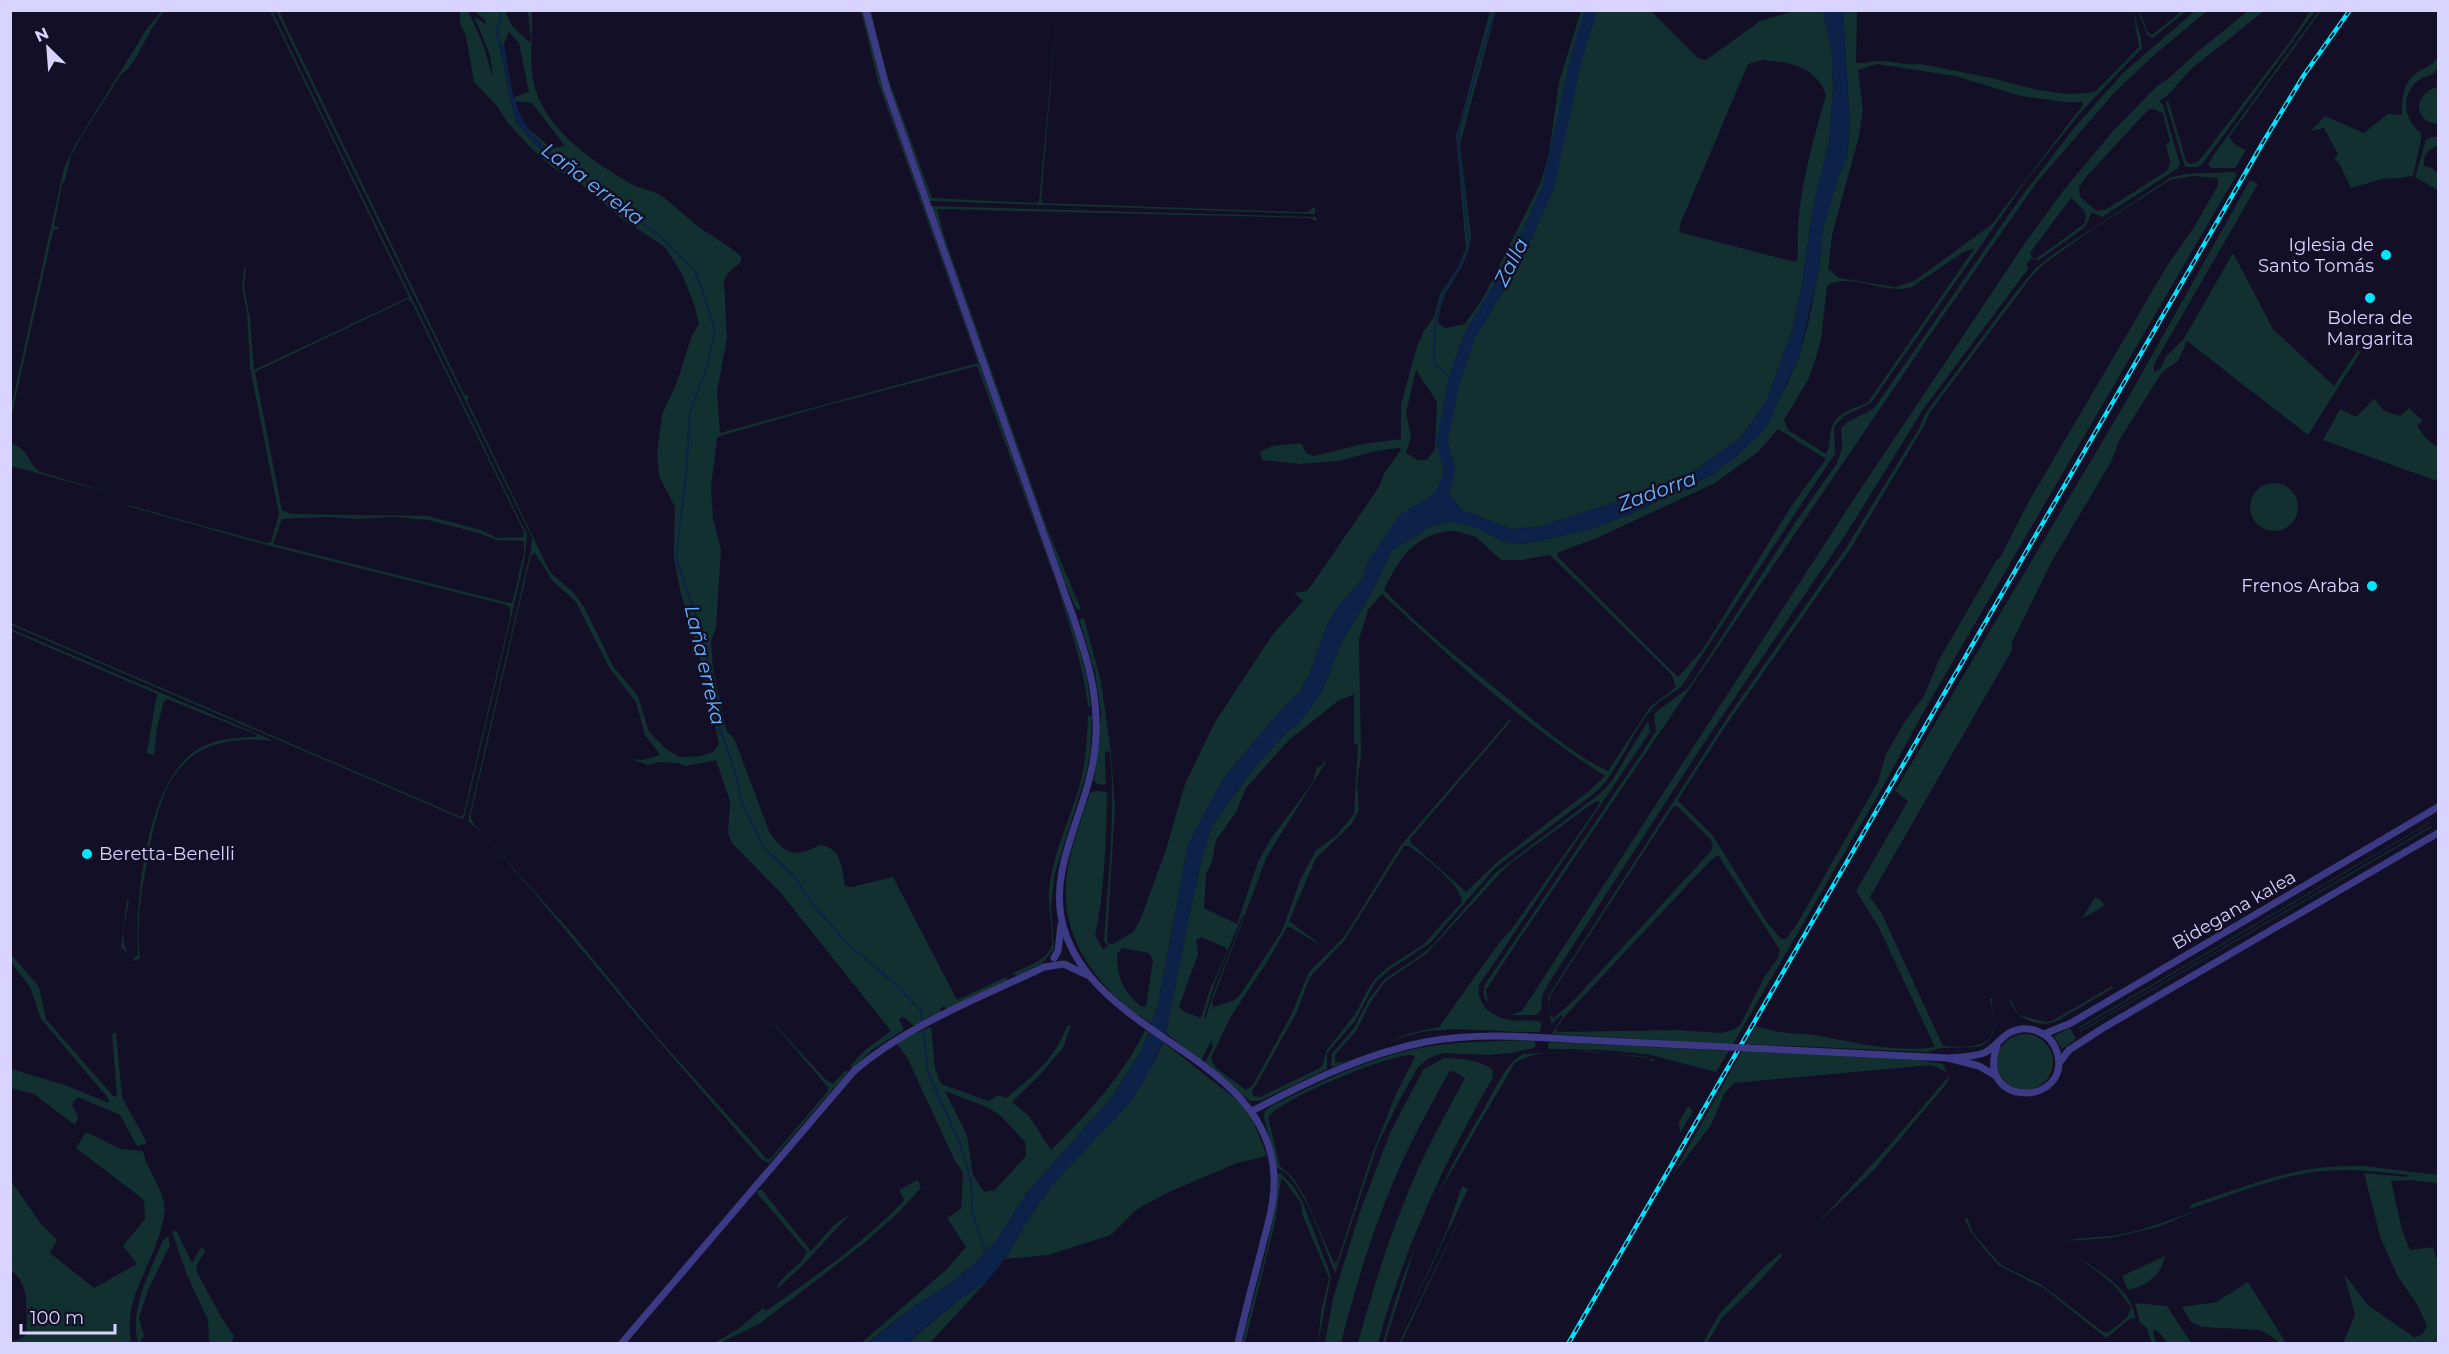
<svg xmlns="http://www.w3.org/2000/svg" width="2449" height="1354" viewBox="0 0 2449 1354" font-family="Montserrat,sans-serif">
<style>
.green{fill:#12302f;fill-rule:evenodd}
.water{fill:#0c2248}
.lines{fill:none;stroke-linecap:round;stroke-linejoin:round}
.stream{stroke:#0c2248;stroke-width:2}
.river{stroke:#0c2248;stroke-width:12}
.tertiary{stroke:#3d3a85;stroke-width:7}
.rail-casing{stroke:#00e5ff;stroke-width:4.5}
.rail{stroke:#130f26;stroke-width:2;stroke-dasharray:7;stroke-linecap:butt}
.tertiary-bridge{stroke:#3d3a85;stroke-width:7}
.poi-dot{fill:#00e5ff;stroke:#130f26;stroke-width:2}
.labels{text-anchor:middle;stroke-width:5;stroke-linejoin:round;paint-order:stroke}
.poi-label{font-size:18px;fill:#d9d4ff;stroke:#130f26;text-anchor:end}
.street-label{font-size:18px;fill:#d9d4ff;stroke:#130f26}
.water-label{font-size:20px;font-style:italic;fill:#62b6ff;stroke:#130f26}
</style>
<rect width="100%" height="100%" fill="#130f26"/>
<!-- green -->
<path class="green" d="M1057 10 1041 200 1043 203 1299 212H1308L1315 206V214L930 201 889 88 869 11H871L887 75 932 198 1034 203 1039 202Z
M2311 10 2315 11 2203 163 2198 167H2185L2166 103 2168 100 2186 161 2191 164 2199 161 2289 43Z
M162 11H165C151 22 134 71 122 73L81 137 71 156 65 180 62 184 54 226 60 228 53 231 11 418V408L64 168 75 145 148 27Z
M270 11H272L527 535 524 562 464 818 462 819 11 625V623L459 816 462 817 464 812 510 617V608L507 605 274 547 127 506 128 505 266 543 271 542 279 514 250 368 247 312 242 288 244 269H246L244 288 250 318 254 370 409 297ZM408 299 412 303 524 532 523 537 497 538 481 530 428 516 291 514 282 510 255 372ZM328 517 355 519 395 517 428 520 479 533 497 540 524 541V552L513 600 511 603 505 602 273 544 282 519Z
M276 11H279L464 394 469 397 467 400 547 566 552 574 573 592 584 607 613 666 638 696 649 732 665 748 679 757 701 756 713 752 719 744 698 650 680 590 674 558 675 507 659 476 657 453 662 415 677 382 692 335 699 324 694 304 682 274 665 247 621 218 579 182 552 167 532 149 507 122 497 106 474 82 466 36 460 23V11H468L483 44 493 78 490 55 474 16 485 24 486 21 474 11H507L506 14 512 26 529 42 531 40 528 13V11H532C533 36 528 64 535 88 548 131 590 159 626 181 636 188 649 189 660 195 674 204 685 217 699 227 713 237 728 245 741 256V262L728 273 724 281 727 337 717 392 720 433 978 363 878 82 861 11H863L886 99 1078 643 1087 678 1091 707 1088 706C1083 664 1069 625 1057 585L977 366 817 408 720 436 717 438 711 488 713 518 721 550 716 628 711 641 713 669 727 732 734 738 769 831C784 855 794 858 820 845 842 848 842 868 845 886L851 887 893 877 957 1000 1006 977 1008 980 947 1010 944 1007 940 1008 941 1012 914 1026 904 1017 899 1019 904 1030 873 1049 853 1068 850 1066 864 1051 891 1031 780 892 732 843 728 833 730 801 716 760 686 766 678 763 658 762 648 765 631 759 643 760 660 755 645 735 636 702 610 669 576 602 552 580 535 553 531 555 471 814V819L474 824 570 931 658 1038 767 1159H770L827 1092 828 1087 763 1012 827 1081 833 1084 846 1070 848 1072 769 1163 762 1160 642 1022 536 895 481 832 468 821 531 549 532 538ZM509 32 519 43 529 92 515 97V101L532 103 565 146 551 148 530 130 529 132 549 151 543 152 516 123 499 45 504 44Z
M1490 11H1496L1460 144 1471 236C1469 264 1453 275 1443 300 1440 307 1439 315 1438 323L1445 328 1465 324 1483 298 1541 182 1549 153 1559 82 1581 11H1651L1698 58 1706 60 1760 21 1794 11H1823L1832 54 1833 90 1829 142 1812 212 1802 285 1792 331 1767 400 1741 437 1692 473 1622 500 1539 527 1511 529 1462 510 1450 496 1438 491 1370 558 1362 579 1336 609 1326 627 1310 673 1300 691 1276 716 1224 777 1188 845 1158 1004 1152 1024C1099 992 1057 937 1067 873 1071 845 1082 819 1090 793 1096 790 1101 791 1107 793 1106 840 1105 890 1095 936L1103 949 1108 946 1104 941C1108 878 1116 814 1110 752L1107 751 1105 754 1106 785 1098 784 1094 781 1101 714 1095 672 1079 619 1084 618 1101 682 1111 753 1115 808 1107 938 1108 943 1113 944 1133 932 1141 918 1165 853 1185 784 1215 722 1273 634 1303 601 1294 593 1306 591 1311 586 1379 487 1385 472 1401 450 1399 448 1376 451 1338 461 1300 464 1262 460 1260 452 1272 446 1301 443 1306 453 1314 456 1363 444 1401 439V405L1417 346 1424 331 1434 317 1440 294 1458 267 1466 248 1456 136ZM1762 60C1789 62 1816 66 1826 95 1811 149 1795 201 1798 258L1795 262 1679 232 1681 222 1748 64ZM1416 370 1437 402 1435 449 1427 460H1418L1406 453 1411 437 1406 413ZM1122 948 1149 953 1153 960 1146 1006 1142 1007C1124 993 1117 978 1117 954Z
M1843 11H1857L1856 62C1864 65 1868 61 1876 61 1891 60 1906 66 1921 64L1992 78 2038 90 2067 94 2089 93 2096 91 2139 47 2133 11 2141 38 2142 48 2082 111 2028 178 1871 403 1844 416 1837 423 1834 428 1835 454 1822 473 1681 687C1671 694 1658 701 1651 710 1630 735 1620 769 1596 792L1495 868 1430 943 1389 970 1376 981 1355 1021 1327 1053V1069L1260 1101H1250L1204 1064 1213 1047 1211 1041 1201 1061 1166 1033 1190 911 1202 859 1212 825 1255 767 1287 732 1298 724 1322 692 1340 645 1373 590 1391 551 1433 525 1445 523 1454 522 1477 528 1504 542 1524 544 1590 529 1631 514 1715 473 1785 389 1799 357 1809 320 1819 269 1823 228 1836 184 1847 156 1850 127ZM1877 64 1955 76 2021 96 2064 102H2082L2083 105 1991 225 1914 281 1895 287 1839 278 1828 269 1832 235 1859 136 1863 110 1858 70ZM1974 249 1868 402C1853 410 1836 411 1831 430 1829 439 1830 446 1826 454L1788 430 1784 420 1808 380 1815 361 1821 340 1827 286C1850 271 1885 296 1912 287L1965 251ZM1778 429 1826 459 1794 502 1703 649 1678 677 1558 557 1557 553 1599 537 1715 483 1758 452ZM1455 531 1476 537 1501 560H1521L1550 555 1672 675 1676 687 1650 707 1608 771C1568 752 1535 721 1501 693 1461 660 1420 628 1384 590 1399 558 1416 532 1455 531ZM1382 594C1452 659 1523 724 1605 776L1589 791 1498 861 1466 892 1411 843 1410 839 1511 721 1510 719 1401 845 1344 937 1309 972 1292 1013 1253 1085 1246 1090 1216 1068 1211 1058 1231 1016 1269 959 1287 927H1290L1325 948 1289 921 1316 858 1351 825 1359 810 1357 783 1361 755 1359 639 1368 610ZM1354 694V743L1358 745 1354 814 1336 836 1316 850 1301 878 1282 931 1240 995 1235 1000 1213 1007 1212 1002 1267 856 1326 762 1324 761 1321 766 1317 767 1313 782 1270 840 1258 862 1237 924 1204 908 1206 874 1212 862 1216 840 1235 814 1246 788 1289 740 1338 701ZM1404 846H1409C1423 856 1462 885 1462 902L1423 945 1388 967 1375 979 1367 991 1356 1013 1326 1051 1323 1064 1320 1068 1260 1097 1253 1096 1252 1092 1296 1014 1310 977 1344 941ZM1243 914 1244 915 1213 995 1206 1017 1204 1018 1215 982ZM1201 937 1226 948 1227 951 1209 992 1201 1018 1185 1012 1179 1007 1198 954 1196 940Z
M2138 11H2139L2148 32 2152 35 2182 11H2186L2153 38 2148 36Z
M2195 11H2207L2154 55 2113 94 2037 182 1943 316 1516 944 1486 990 1488 1002C1482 997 1483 990 1486 983L1640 756 1656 731 1654 716 1656 712 1687 689 1695 678 1797 520 1837 463 1842 449 1841 428C1851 417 1864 416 1875 407L2024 193 2075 127 2124 72Z
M2248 11H2264L2191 69 2168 95 2159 101 2163 105 2180 164 2177 169 2102 217 2092 212 2085 227 2039 260 2031 259 2027 263 2028 269 1924 408 1846 534 1704 743 1550 981 1542 996 1541 1010 1536 1015H1512L1522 1011 1850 505 2025 243 2063 191 2114 130 2158 85 2168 79 2195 54ZM2149 109H2153L2163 113 2170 142 2166 144 2170 163 2167 171 2105 210 2097 211 2080 197 2079 187 2086 177ZM2071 198 2084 210 2086 217 2084 224 2036 259 2032 258 2030 253Z
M2319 11H2321L2229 137 2235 145 2246 150 2235 168H2211L2208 164 2215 153Z
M2438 57C2439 62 2440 67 2436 71 2432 76 2424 76 2419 80 2400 94 2403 119 2421 133V140L2413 176 2390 179 2386 178 2351 188 2339 163 2334 159 2338 154 2324 128 2311 131 2325 116 2364 133 2388 114 2402 115C2402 100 2402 85 2415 74 2423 67 2432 67 2438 57Z
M2436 87H2438V124C2413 122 2413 95 2436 87Z
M2431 137H2438V145C2429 149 2422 156 2424 166L2432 168 2438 174V190L2415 177 2426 140Z
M2233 172 2237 174 1924 711 1885 783 1733 1044 1552 1034 1563 1016 1561 1015 1552 1023 1551 1022 1548 998 1552 990 1729 715 1846 548 1920 427 1925 414 2015 293 2036 268 2052 255 2170 178 2185 174ZM2193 176 2218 178V185L2196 224 2167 266 2029 501 2001 556 1996 561 1939 660 1924 696 1906 720 1886 754 1878 782 1797 924 1786 939H1781L1766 921 1713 836 1682 805 1678 800 1681 795 1727 724 1851 548 1924 426 1930 412 2031 277 2045 263 2093 229 2170 180ZM1677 806 1710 839 1713 845 1711 851 1576 998 1554 1018 1551 1016 1549 1003 1551 994 1673 807ZM1718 855 1780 950 1778 958 1765 976 1740 1025 1735 1029 1722 1033 1676 1030 1557 1032 1556 1029 1566 1015 1710 861Z
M2250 180 2258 184 2154 364V372L2160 369 2167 355 2183 340 2233 253 2273 329 2334 386 2358 350 2360 353 2308 435 2187 341 2178 361 2162 372 2120 439 2111 462 2052 561 2012 642V650L1870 897 1882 914 1943 1046C1960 1047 1991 1051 1994 1027 1995 1018 1991 1007 1990 998H1992C1991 1020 2004 1033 1979 1047L1941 1048 1927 1052 1748 1044 1746 1051 1919 1060 1943 1064 1947 1072 1931 1065 1734 1083 1724 1094 1711 1125 1672 1176 1756 1026C1780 1035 1796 1032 1820 1036 1858 1043 1896 1053 1935 1047L1878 926 1856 891 1908 801 1895 791 2127 400Z
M931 206 1315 217 1317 219 1316 221 1309 218 937 209 945 239 1048 531 1081 609H1076L1065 583Z
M2374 399 2384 411 2400 416 2409 408 2423 421 2417 426C2423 435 2429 443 2438 447V479L2434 480 2323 440 2340 409 2356 417Z
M10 443C31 450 26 462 40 472L129 498 11 466Z
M2250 507a24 24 0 1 1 48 0a24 24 0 1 1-48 0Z
M11 629 274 741C183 732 162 777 148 857 141 892 136 924 140 958L135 961 121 947 127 900 129 901C126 921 116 944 133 959L138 955C135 900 146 781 198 749 214 739 237 737 256 737L257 735 167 699 164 701 157 728 154 755 145 753 147 751 157 694 11 631Z
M1088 715 1092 717 1090 754 1086 774 1055 873 1051 906 1054 949 1042 963 1017 976 1013 973C1025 967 1045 961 1051 948 1055 937 1047 905 1049 889 1053 854 1069 821 1079 788 1086 763 1087 740 1088 715Z
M1648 721 1650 732 1479 985C1476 1005 1493 1018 1511 1020 1521 1022 1531 1018 1541 1022V1029L1539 1032C1502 1033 1465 1026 1428 1031 1395 1036 1363 1054 1333 1067L1331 1065 1332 1054 1354 1028 1369 999 1385 979 1421 955 1434 944 1495 873 1601 793 1611 782ZM1596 801H1600L1597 808 1511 930 1499 943 1439 1027 1407 1034 1345 1061 1337 1063 1335 1062V1055L1357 1030 1370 1003 1385 982 1427 953 1508 865Z
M2430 822V823L2079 1029 2078 1028Z
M2431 826 2432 827 2080 1032V1031Z
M2095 897 2102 901 2104 906 2082 919Z
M10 953 39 987 46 1019 114 1097 117 1096 112 1034 116 1032 122 1097 147 1143 137 1146 120 1115 78 1097 72 1104 78 1117 75 1125 34 1094 11 1088V1069L65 1085 109 1103 108 1098 41 1019 30 987 11 962Z
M2112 986 2113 988 2057 1021C2038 1029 2013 1018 2009 998L2019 1015 2046 1022 2052 1021Z
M1071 1025 1063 1048 1037 1078 1012 1102 1029 1116 1051 1150C1085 1117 1125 1073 1145 1030L1149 1032 1141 1051 1113 1096 1026 1194 997 1240 972 1266 947 1286 913 1307 867 1343 860 1344 947 1269 966 1247 947 1218 961 1209 963 1173 954 1159 907 1057 897 1044 908 1036 931 1027 935 1068 941 1084 988 1101 998 1095 1006 1098C1034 1074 1053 1062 1067 1026ZM945 1091 989 1108 1002 1117 1025 1142 1026 1156 995 1190 984 1192 973 1175 967 1135Z
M2070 1028 2076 1039 2062 1049 2054 1036Z
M1997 1062a28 28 0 1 1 56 0a28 28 0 1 1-56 0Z
M1534 1040 1536 1045 1534 1048 1510 1053 1488 1055 1443 1053 1429 1058 1418 1067 1400 1099 1377 1146 1335 1273C1325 1249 1302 1175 1277 1168L1264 1117 1265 1111 1271 1106C1323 1081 1374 1055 1431 1046 1465 1041 1499 1041 1534 1040ZM1412 1055 1415 1057 1396 1094 1371 1157 1337 1262 1334 1263 1304 1195 1293 1178 1280 1166 1268 1117C1283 1098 1387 1055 1412 1055Z
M1163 1042 1241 1103 1252 1118 1267 1156 1237 1163 1169 1192 1136 1210 1111 1235 1048 1255 1005 1259C1021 1232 1036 1205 1056 1181 1091 1138 1143 1095 1163 1042Z
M1550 1042 1729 1051 1716 1072 1647 1054 1603 1050 1549 1049 1548 1044Z
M1589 1051 1655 1059 1654 1062 1646 1057C1616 1054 1536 1044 1514 1064L1437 1196 1416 1244 1385 1343H1383C1405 1259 1441 1180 1486 1105 1496 1088 1505 1064 1523 1054Z
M1444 1058C1460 1059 1479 1059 1492 1069L1493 1077C1444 1162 1404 1249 1378 1343H1358C1374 1284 1393 1225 1418 1169 1432 1138 1449 1108 1465 1078L1453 1071 1449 1072C1437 1094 1425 1115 1414 1137 1381 1202 1359 1273 1341 1343H1325L1333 1298 1360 1212 1390 1133 1423 1070Z
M1950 1075 1947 1083 1873 1171 1815 1226 1887 1148Z
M1688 1106 1693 1111 1680 1133 1679 1122Z
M86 1132 121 1149 143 1151C147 1169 160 1185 164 1202 169 1226 142 1274 134 1298 129 1313 129 1328 131 1343H11V1341L18 1340 26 1335C27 1316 30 1281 11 1271V1181L41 1224 57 1240 50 1253 94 1288 137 1264 123 1246 145 1219 144 1200 76 1148Z
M2365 1166 2438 1175V1183L2409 1180 2391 1181 2402 1230 2410 1250 2433 1247 2438 1263V1343H2343L2355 1315 2344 1274 2368 1305 2415 1338 2423 1333 2427 1326 2418 1306 2397 1275 2380 1236 2364 1173 2407 1177 2408 1175C2380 1172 2352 1168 2324 1171 2278 1175 2233 1195 2189 1209L2192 1204C2236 1190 2281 1171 2327 1167 2340 1166 2352 1166 2365 1166Z
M1280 1173 1294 1187 1303 1203 1331 1276 1318 1343 1321 1311 1329 1278 1302 1214 1301 1203 1283 1179 1281 1180 1275 1223 1245 1343 1242 1344C1254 1288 1277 1231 1277 1174Z
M918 1180 921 1188 897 1214 863 1244 804 1290 759 1324 720 1343H714L738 1329 763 1308 766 1311C814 1277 864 1243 904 1200L899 1190Z
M1462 1186 1468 1189 1395 1343 1447 1230Z
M761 1189 811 1251 833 1226 851 1213 801 1267 776 1290C781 1274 800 1268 807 1252L756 1192Z
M1473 1191 1401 1343H1399Z
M2203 1208 2158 1227 2111 1238 2066 1241C2084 1236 2101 1238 2118 1235 2148 1229 2175 1218 2203 1208Z
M1967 1217 1973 1233 2001 1265 2042 1285 2102 1331 2107 1333C2116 1326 2130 1319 2131 1307L2114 1285 2077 1256C2099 1272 2133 1289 2135 1319L2131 1318 2106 1338 2045 1289 1998 1265 1972 1234 1964 1219Z
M176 1230 192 1263 202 1246 205 1251 196 1267 197 1272 221 1317 234 1336 231 1343H212L209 1340 208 1320 187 1275 172 1232Z
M168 1236 170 1245 148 1290 139 1318 144 1335 140 1343H138C129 1309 150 1272 163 1240Z
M1781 1253 1782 1256 1752 1289 1722 1318 1707 1343H1703L1719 1314 1763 1268Z
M2165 1256C2162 1275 2146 1286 2128 1290L2122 1276Z
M987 1281 930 1343 906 1344 957 1301Z
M2248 1282 2286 1343H2280L2271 1336 2260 1330 2202 1327 2191 1322 2182 1307 2216 1302Z
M2135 1303 2167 1306 2191 1343H2167L2160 1333 2155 1330 2153 1332 2156 1343H2152L2146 1327 2140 1323Z"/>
<!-- water -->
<path class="water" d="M1823 11H1843L1850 127 1847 156 1836 184 1823 228 1819 269 1799 357 1766 428 1736 457 1715 473 1631 514 1590 529 1524 544 1504 542 1477 528 1454 522 1445 523 1433 525 1391 551 1373 590 1340 645 1322 692 1298 724 1287 732 1255 767 1212 825 1202 859 1190 911 1166 1033 1146 1078 1129 1104 1056 1181 1036 1207 1005 1259 987 1281 957 1301 906 1343 867 1344 913 1307 947 1286 972 1266 997 1240 1026 1194 1113 1096 1141 1051 1149 1032 1158 1004 1188 845 1224 777 1276 716 1300 691 1310 673 1326 627 1336 609 1362 579 1370 558 1399 515 1438 491 1446 489 1462 510 1511 529 1539 527 1622 500 1692 473 1741 437 1767 400 1792 331 1802 285 1812 212 1829 142 1833 90 1832 54Z
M499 44H504C514 103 514 125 564 163L563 167 543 152 516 123Z"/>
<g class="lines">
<!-- stream -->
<path class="stream" d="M500 46 497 32 502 10
M563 165 659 235 694 270 702 289 715 330 707 366 690 412 686 475 676 559 703 636 717 721 734 768 742 803 764 848 793 875 815 907 848 944 894 983 921 1011 928 1072 959 1142 971 1180 972 1210 985 1252
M1454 381 1434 364C1434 337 1434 311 1447 287 1454 272 1465 262 1469 246L1458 140 1460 126 1495 10"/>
<!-- river -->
<path class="river" d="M1438 502 1448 477 1449 467 1442 442 1454 381 1469 337 1502 282 1526 237 1548 187 1576 60 1591 10"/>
<!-- tertiary -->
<path class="tertiary" d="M866 10 887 90 1067 600C1089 660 1106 712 1090 776 1078 827 1048 876 1064 929 1097 1039 1268 1055 1274 1176 1275 1199 1269 1221 1263 1243 1255 1276 1245 1310 1238 1344
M1054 958 1058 951 1061 925
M2044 1034 2071 1023 2438 807
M1748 1048 1948 1058 1979 1066 1996 1076
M1948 1058C1960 1057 1973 1057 1984 1053 1995 1048 1999 1039 2009 1033 2027 1023 2051 1032 2057 1052 2073 1106 1975 1109 1997 1046
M2059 1063 2069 1050 2103 1028 2438 833
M1252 1111C1307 1082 1364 1054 1425 1042 1472 1033 1520 1036 1567 1039 1620 1042 1674 1044 1727 1047
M621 1344 854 1071C909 1024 980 998 1044 967L1064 964 1087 975"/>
<!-- rail casing -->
<g class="rail-casing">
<path id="rail" d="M1568 1344 2265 139 2304 75 2350 10"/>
</g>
<!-- rail -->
<use href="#rail" class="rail"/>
<!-- tertiary-bridge -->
<path class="tertiary-bridge" d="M1727 1047 1748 1048"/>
</g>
<!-- markers -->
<g class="poi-dot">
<circle cx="2386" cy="255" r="6"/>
<circle cx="2370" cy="298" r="6"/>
<circle cx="2372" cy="586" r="6"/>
<circle cx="87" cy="854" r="6"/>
</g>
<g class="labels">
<!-- poi labels -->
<g class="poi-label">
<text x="2374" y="251">Iglesia de<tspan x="2374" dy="21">Santo Tomás</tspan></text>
<text x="2370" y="324" text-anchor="middle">Bolera de<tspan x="2370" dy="21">Margarita</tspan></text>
<text x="2360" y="592">Frenos Araba</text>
<text x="99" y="860" text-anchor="start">Beretta-Benelli</text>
</g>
<!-- street labels -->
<g class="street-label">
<text transform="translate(2234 910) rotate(-30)" y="6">Bidegana kalea</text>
</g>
<!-- water labels -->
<g class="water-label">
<text transform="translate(593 184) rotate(37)" y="7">Laña erreka</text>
<text transform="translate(1511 262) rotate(-63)" y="7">Zalla</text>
<text transform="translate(1657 491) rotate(-20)" y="7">Zadorra</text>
<text transform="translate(705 665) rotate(77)" y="7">Laña erreka</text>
</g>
</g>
<!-- border -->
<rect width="2449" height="1354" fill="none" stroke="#d9d4ff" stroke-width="24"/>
<!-- north arrow -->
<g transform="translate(48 48) rotate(335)" stroke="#130f26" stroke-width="4.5" paint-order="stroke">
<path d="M0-4.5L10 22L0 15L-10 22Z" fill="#d9d4ff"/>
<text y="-9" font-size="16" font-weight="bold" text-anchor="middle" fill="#d9d4ff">N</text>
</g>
<!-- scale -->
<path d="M21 1324v9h94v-9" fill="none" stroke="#d9d4ff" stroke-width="3"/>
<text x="30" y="1324" font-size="18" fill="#d9d4ff" stroke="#130f26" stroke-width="4.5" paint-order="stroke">100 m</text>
</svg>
